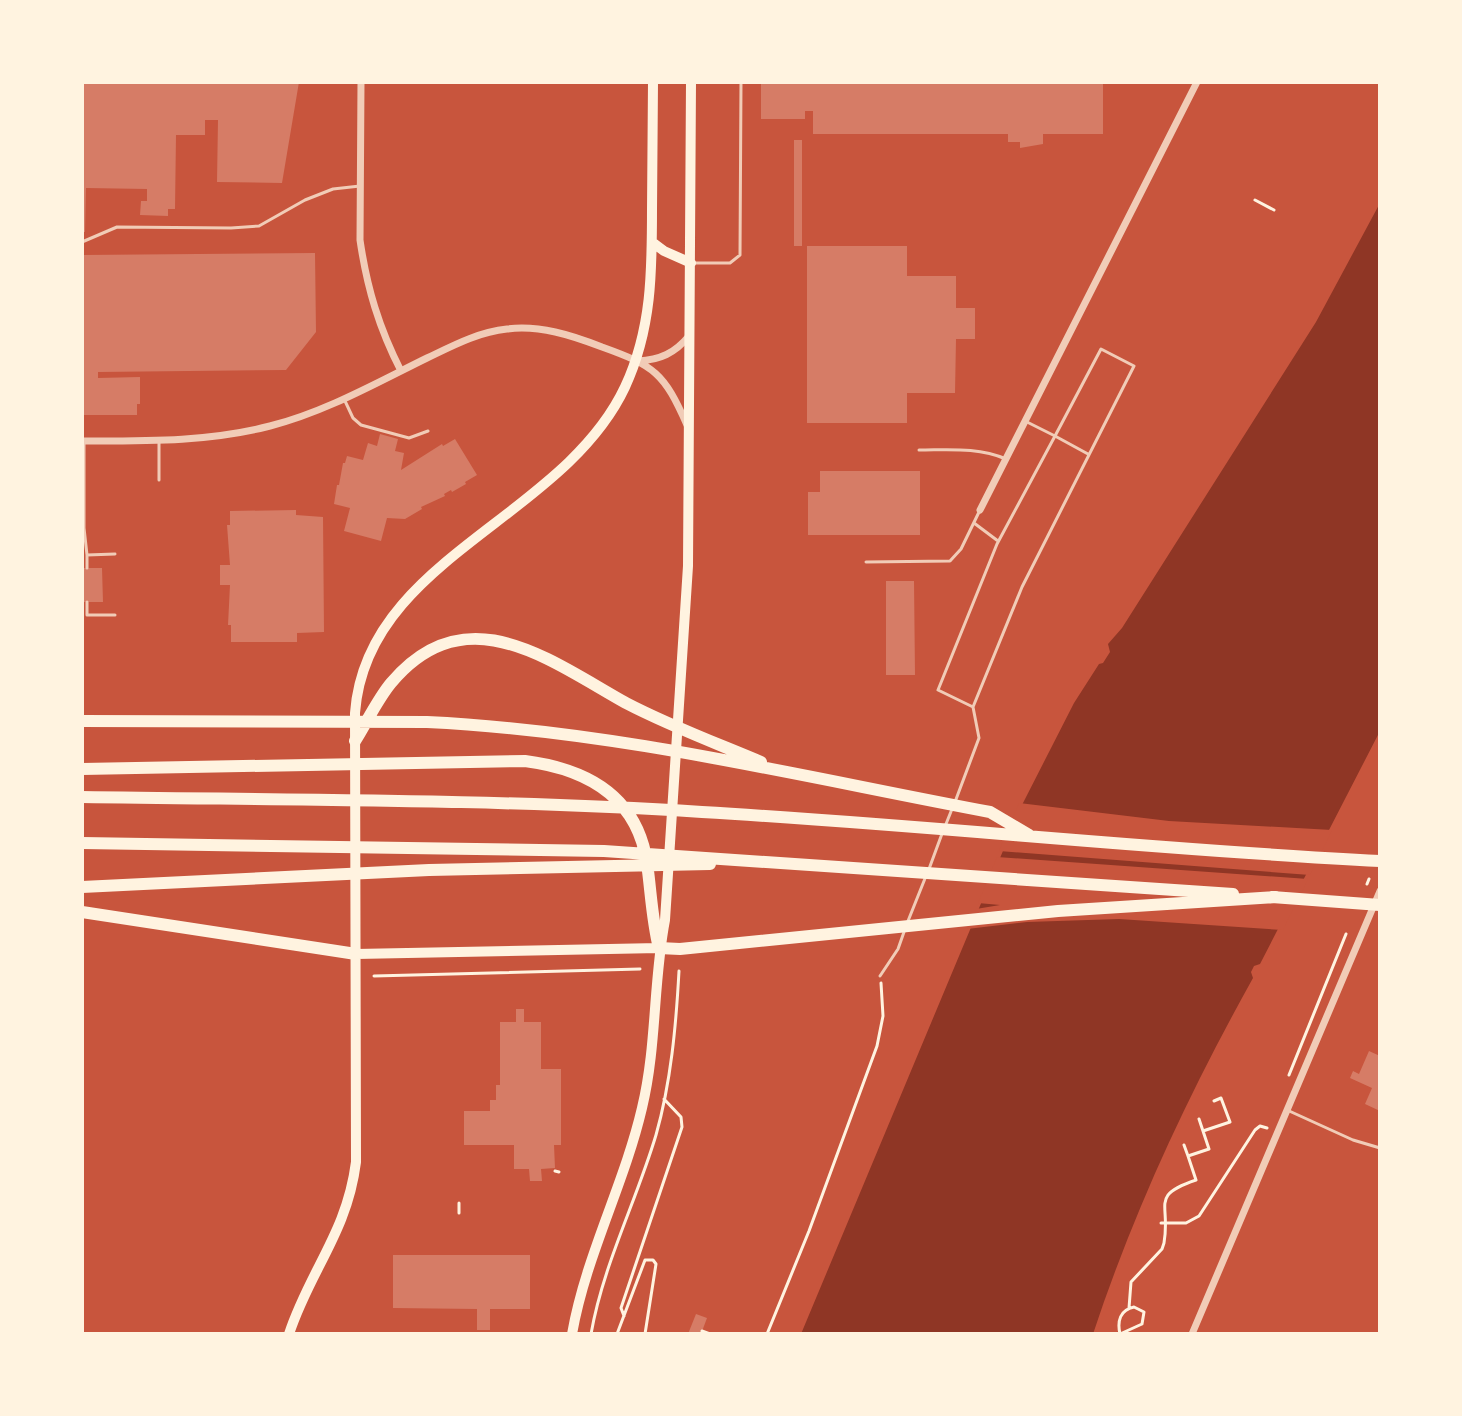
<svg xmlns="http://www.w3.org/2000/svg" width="1462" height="1416" viewBox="0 0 1462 1416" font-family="'Work Sans',sans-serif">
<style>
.water{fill:#8f3625}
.pier{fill:#c8553d}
.building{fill:#d67c66}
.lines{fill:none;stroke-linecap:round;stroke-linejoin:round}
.path{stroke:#fff3e0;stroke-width:3}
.service{stroke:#f1ccb7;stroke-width:3}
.minor{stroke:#f1ccb7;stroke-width:7}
.secondary{stroke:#fff3e0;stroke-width:10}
.motorway{stroke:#fff3e0;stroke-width:12}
</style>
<rect width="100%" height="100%" fill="#c8553d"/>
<!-- water -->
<path class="water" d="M1380 203V731L1260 964 1254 966 1251 972 1253 978C1189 1093 1134 1210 1093 1334H801L1023 803 1074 703 1099 664 1103 663 1110 652 1108 644 1122 628 1316 322Z"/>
<!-- pier -->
<path class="pier" d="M1019 803 1169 821 1332 830 1310 875 999 851Z
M997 857 1308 879 1283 930 1119 919 1027 922 967 929 976 909 1000 905 978 903Z"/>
<!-- building -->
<path class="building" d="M82 82H299L282 183 217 182 218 120H205V135H176L175 209H168V216L140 215 141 201H147V189L86 188 85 232H82Z
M761 82H1103V134H1043V144L1020 148V142H1008V134H813V111H805V119H761Z
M794 140H802V246H794Z
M807 246H907V276H956V308H975V339H956L955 393H907V423H807Z
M315 253 316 332 286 370 98 372V378L140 377V404H137V415H82V255Z
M380 434 398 439 395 451 404 453 401 470 442 444 443 446 455 439 477 475 465 482 466 484 452 492 451 490 444 494 445 496 421 507 422 509 405 519 387 518 381 541 344 531 350 508 334 504 337 485H339L343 463H345L347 456 363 460 368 443 377 446Z
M820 471H920V535H808V492H820Z
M296 510V515L323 517 324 632 297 633V642H231V625H228L230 585H220V565H230L227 525H230V511Z
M82 568H102L103 602H82Z
M886 581H914L915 675H886Z
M516 1009H524V1022H541V1069H561V1145H554L555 1168 541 1169 542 1181H530L529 1169H514V1145H464V1111H490V1100H496V1085H500V1022H516Z
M1369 1051 1380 1056V1111L1365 1104 1372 1088 1350 1078 1353 1071 1359 1074Z
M393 1255H530V1309H490V1330H477V1309L393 1308Z
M696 1314 707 1318 701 1334H688Z"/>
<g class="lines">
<!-- path -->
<path class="path" d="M1255 200 1274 210
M1367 884 1369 879
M374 976 640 969
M1289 1075 1346 934
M1199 1119 1203 1131
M1184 1145 1188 1156
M555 1171 559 1172
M459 1203V1213
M1161 1223H1186L1199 1216 1255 1130 1260 1126 1267 1128
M1129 1308 1131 1282 1162 1249 1164 1243C1171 1203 1149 1196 1196 1180L1188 1156 1209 1149 1203 1131 1230 1122 1221 1098 1214 1101
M624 1316 621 1308 682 1127 681 1117 664 1099
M702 1331 710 1334
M591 1334C603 1265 636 1202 656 1135 671 1082 676 1026 679 971
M617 1334 645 1260H653L656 1264 645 1334
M767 1334 809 1231 877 1046 883 1016 881 983
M1120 1334C1117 1321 1120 1310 1134 1307L1144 1312 1142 1324 1120 1334"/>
<!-- service -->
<path class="service" d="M82 242 117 227 231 228 259 226 305 200 333 189 360 186
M695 263H730L740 255 741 82
M345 401 353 418 361 425 409 438 428 431
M1025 421 1055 436 1101 349 1134 366 1022 587 973 707 938 690 997 544 1055 436 1088 454
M159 440V480
M84 441V528L87 555 115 554
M919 450C949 450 978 447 1006 459
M974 523 998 541
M87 555V568
M866 562 950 561 961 549 980 510
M87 602V615H115
M955 802 979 738 973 707
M946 824 952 809
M929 869 943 831
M908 921 926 876
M880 976 898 949 904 932
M1287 1110 1353 1140 1380 1148"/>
<!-- minor -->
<path class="minor" d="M361 82 360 240C367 288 379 328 401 371
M638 361C660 360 675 353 689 336
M82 441C145 441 209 442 270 426 325 412 376 383 427 358 452 346 478 332 507 329 540 325 571 335 602 347 655 366 664 373 687 425
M980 510 1197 82
M1192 1334 1380 891"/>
<!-- secondary -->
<path class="secondary" d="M652 242 664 251 691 263
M356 954 659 948
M289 1334C310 1270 347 1233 356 1162L355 713C366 559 563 519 625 387 652 329 652 271 652 209 652 167 653 124 653 82
M572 1334C586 1255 624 1185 642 1108 657 1046 653 982 665 920L688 566 691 82"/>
<!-- motorway -->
<path class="motorway" d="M82 721 427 722C617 731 803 777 990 812L1029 835
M355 741C367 722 377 700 391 683 466 594 549 660 626 703 670 726 716 743 761 762
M82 769 525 761C587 769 637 796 647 863 651 892 652 920 659 948L680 949 1058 911 1276 897
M82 797C289 800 496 799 702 812 929 825 1154 850 1380 861
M82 843 604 851 1233 894
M82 887 429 870 710 864
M1272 897 1380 905
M82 912 356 954"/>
</g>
<!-- border -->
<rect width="1462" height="1416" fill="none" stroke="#fff3e0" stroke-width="168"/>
</svg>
